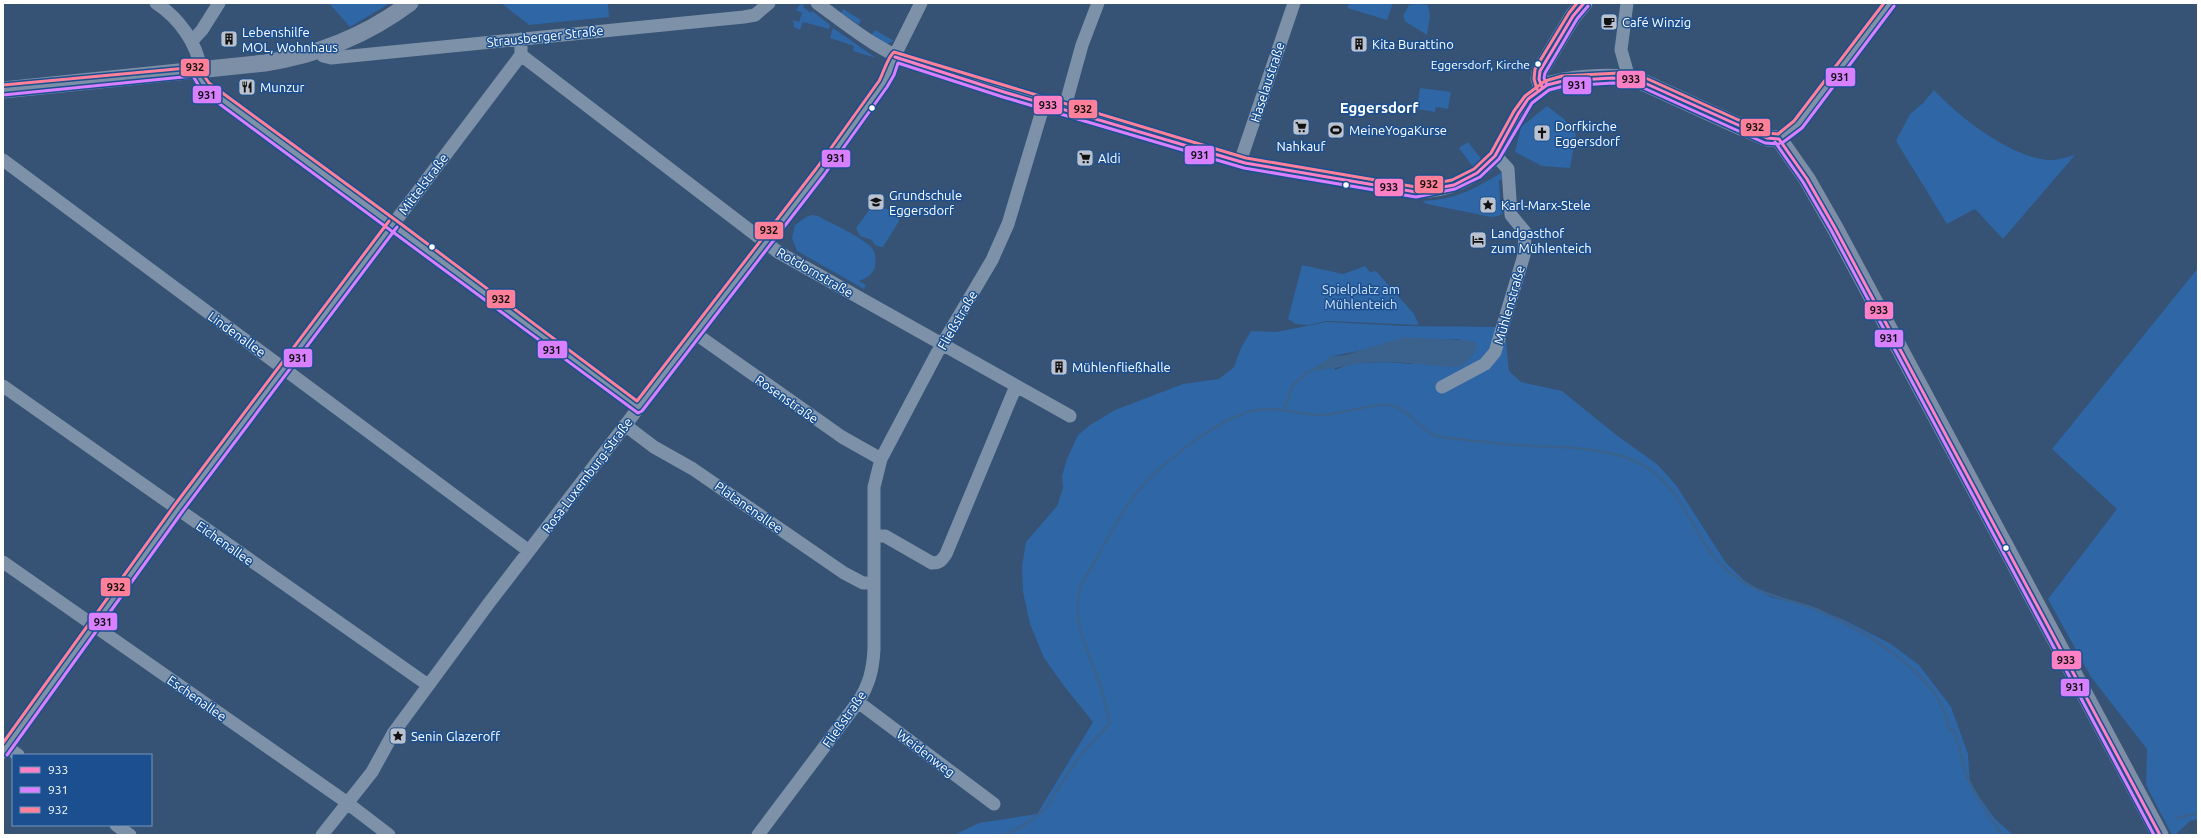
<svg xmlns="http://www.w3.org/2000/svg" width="2201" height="838" viewBox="0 0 2201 838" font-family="Ubuntu,sans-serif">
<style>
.green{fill:#2f66a5;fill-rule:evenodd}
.water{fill:#3b618d}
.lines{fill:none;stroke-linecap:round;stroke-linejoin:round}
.stream{stroke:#3b618d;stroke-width:2.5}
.minor{stroke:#7d92a8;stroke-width:13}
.major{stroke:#7d8ea7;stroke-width:17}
.bus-1-casing{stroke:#1b4f8f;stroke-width:6}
.bus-2-casing{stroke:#1b4f8f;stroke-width:6}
.bus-3-casing{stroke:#1b4f8f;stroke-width:6}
.bus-1{stroke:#ff80c5;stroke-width:3}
.bus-2{stroke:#d880ff;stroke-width:3}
.bus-3{stroke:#ff8098;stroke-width:3}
.bus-dot{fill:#fff;stroke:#1b4f8f;stroke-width:1.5}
.labels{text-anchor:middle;stroke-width:3;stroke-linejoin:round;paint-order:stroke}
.bus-label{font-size:12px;fill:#fff;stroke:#1b4f8f;text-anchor:end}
.poi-label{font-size:13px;fill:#fff;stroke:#1b4f8f;text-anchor:start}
.street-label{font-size:13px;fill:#fff;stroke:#1b4f8f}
.park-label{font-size:13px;fill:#cfe3fa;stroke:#1b4f8f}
.quarter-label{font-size:15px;font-weight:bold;fill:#fff;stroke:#1b4f8f}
.line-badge{stroke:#1b4f8f;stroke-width:1.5}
.pale-badge-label{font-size:11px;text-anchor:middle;font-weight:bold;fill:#111}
</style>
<rect width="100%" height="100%" fill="#365274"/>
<!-- green -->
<path class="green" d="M329 3H390L350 27Z
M501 3H608L609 17 529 25Z
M801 3 804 5 803 7 811 13 812 11 830 25 829 29 803 22 800 30 794 27 793 20 799 22 802 13 796 10Z
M1349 3H1393L1387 20 1347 8Z
M1417 4 1428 5 1430 16 1427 35 1406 22 1403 16 1409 5Z
M843 9 861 20 859 25 841 13Z
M833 28 876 58 853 51 854 46 830 38Z
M875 30 894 41 887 44 870 37Z
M1420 88 1451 92 1448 109 1436 107 1435 112 1417 109Z
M1934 90C1960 118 2009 156 2048 160 2056 161 2067 157 2075 155L2003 239 1975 209 1947 224 1896 141 1910 114 1923 103Z
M1547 106 1564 119 1576 134 1570 168 1542 166 1515 152 1521 127Z
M1468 142 1482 160 1473 167 1459 148Z
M1504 171 1506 179 1499 180 1500 202H1507C1505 212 1502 217 1491 217L1427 204 1422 201C1458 199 1474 189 1504 171Z
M875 202 898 216 899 221 883 247C877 247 874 245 872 240L860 236 856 228Z
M812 215 818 216C833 224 859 236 870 246 876 251 876 260 875 267 873 274 866 279 859 281L866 285 864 289 797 251 792 238 795 225 806 217Z
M1302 265 1343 274 1365 266 1370 272 1376 271 1414 314 1419 325 1327 321 1308 325 1296 324 1288 319Z
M2198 268V819L2190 821 2175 835H2172L2146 785 2147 749 2091 677 2048 599 2117 509 2052 449Z
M1327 322 1405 326 1497 327 1506 341 1509 371 1521 382 1562 391 1615 434 1658 465 1676 485 1726 563 1749 585 1771 597 1809 606 1844 620 1891 644 1919 665 1951 707 1968 754 1970 784 1995 819 2013 835H954L979 823 1037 814 1093 722 1064 686 1044 658 1030 624 1023 592 1022 566 1026 542 1057 506 1063 488 1062 476 1067 459 1078 435 1090 425 1115 410 1183 384 1219 379 1234 367 1241 348 1251 331 1276 332ZM1461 339 1411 364 1386 362 1363 363 1350 364 1335 370 1332 356 1364 350 1436 340Z"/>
<!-- water -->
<path class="water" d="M1405 337 1472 341 1477 343C1477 353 1468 360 1461 367 1436 367 1410 362 1385 362 1359 361 1335 370 1309 371L1332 356 1346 355Z"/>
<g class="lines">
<!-- stream -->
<path class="stream" d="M1284 410 1293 385 1309 371
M2178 818 2198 813
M1004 835 1023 826 1045 809 1079 757 1110 723C1106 708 1103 691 1097 676 1087 649 1073 624 1079 593 1082 580 1092 567 1098 555 1111 532 1127 502 1145 483 1170 457 1221 416 1257 410 1279 406 1302 416 1324 415 1338 414 1380 402 1390 405 1411 409 1421 434 1441 437 1472 441 1502 444 1533 446 1564 447 1600 448 1630 459 1689 480 1691 551 1739 579 1748 584 1756 590 1766 593 1783 600 1802 603 1818 610 1863 630 1944 676 1949 730H1954L1967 777 1987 814 2003 835"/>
<!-- minor -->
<path class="minor" d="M156 3C179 18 197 43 201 70
M817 3C854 30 878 51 923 67L1245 163 1406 191C1443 195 1485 179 1503 145 1514 123 1521 102 1542 87
M1627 3 1621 50 1629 78
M192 41 202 30 219 3
M321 50 323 56 331 58 744 17 755 15 769 3
M521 55 778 252 1070 416
M196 71 199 79 205 87 398 228 638 408
M1064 110 1082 45 1098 3
M1779 139 1798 125 1890 3
M3 160 529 551
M1240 162 1294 3
M696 334 842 437 881 459
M3 386 428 685
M1442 387 1485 364 1495 352 1524 255 1525 232 1511 215 1508 169 1496 156
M625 425 654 447 693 469 844 573 863 583H874
M874 535 885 536 932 563C940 563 942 560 946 554L1016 386
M3 562 342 799 389 835
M858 702 994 804
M3 744 18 755
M3 752 178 509 521 55V39
M116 825 130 835
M322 835 372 772 394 732 489 603 853 128 890 73 898 49 921 3
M758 835 858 702C869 685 873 670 874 649V487L881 459 937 353 992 260 1008 224 1044 104"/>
<!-- major -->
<path class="major" d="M1584 3 1573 16 1540 71 1539 79 1542 87C1566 77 1612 75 1638 80L1741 127 1767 138 1779 139 1807 179 1835 228 2160 835
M3 90 265 63C318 55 367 35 410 3"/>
<!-- bus-1 casing -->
<g class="bus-1-casing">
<path id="bus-1" d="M895 57 1004 92 1245 163 1416 192 1454 185 1477 173 1495 156 1518 114 1528 99 1547 85 1563 81 1612 78 1638 80 1767 138 1779 139
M1542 87 1539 79 1540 71 1573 16 1584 3
M1779 139 1807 179 1835 228 2160 835"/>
</g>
<!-- bus-2 casing -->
<g class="bus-2-casing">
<path id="bus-2" d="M1547 85 1544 78 1545 73 1577 19 1588 6
M3 95 193 76 202 91 638 413 642 411 824 175 887 87 894 75 898 63 1003 97 1244 168 1416 197 1455 189 1480 177 1499 159 1532 103 1549 90 1564 86 1613 83 1637 85 1765 143 1779 144
M1775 142 1803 182 1831 230 2154 835
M1782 143 1802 128 1894 6
M7 755 182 512 397 227"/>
</g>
<!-- bus-3 casing -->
<g class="bus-3-casing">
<path id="bus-3" d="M3 85 198 67 209 83 401 224 637 401 816 169 879 81C883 74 888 56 894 52L1246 158 1416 187 1452 180 1474 169 1491 153 1514 111 1525 96 1545 81 1562 76 1619 73 1639 75 1743 122 1768 133 1778 134 1794 121 1884 3
M1537 89 1534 79 1535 69 1569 13 1577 3
M3 743 174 506 389 221"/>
</g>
<!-- bus-1 -->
<use href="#bus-1" class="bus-1"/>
<!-- bus-2 -->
<use href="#bus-2" class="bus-2"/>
<!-- bus-3 -->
<use href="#bus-3" class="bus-3"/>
</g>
<!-- icons -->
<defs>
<g id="cafe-square" transform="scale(0.9)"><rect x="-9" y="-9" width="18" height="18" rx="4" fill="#b9c2ce" stroke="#1b4f8f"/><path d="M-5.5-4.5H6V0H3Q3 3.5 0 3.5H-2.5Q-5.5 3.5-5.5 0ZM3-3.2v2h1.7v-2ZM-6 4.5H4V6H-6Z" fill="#111"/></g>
<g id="building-square" transform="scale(0.9)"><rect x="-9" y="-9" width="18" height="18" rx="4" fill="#b9c2ce" stroke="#1b4f8f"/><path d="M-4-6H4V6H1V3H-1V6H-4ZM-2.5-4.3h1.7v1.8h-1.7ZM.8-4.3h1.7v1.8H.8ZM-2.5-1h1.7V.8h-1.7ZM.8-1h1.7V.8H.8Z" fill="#111"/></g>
<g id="restaurant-square" transform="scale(0.9)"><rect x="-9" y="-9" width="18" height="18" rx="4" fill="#b9c2ce" stroke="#1b4f8f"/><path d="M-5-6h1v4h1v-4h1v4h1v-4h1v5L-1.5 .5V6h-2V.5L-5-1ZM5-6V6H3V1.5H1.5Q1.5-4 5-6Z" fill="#111"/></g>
<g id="supermarket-square" transform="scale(0.9)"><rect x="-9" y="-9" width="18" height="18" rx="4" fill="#b9c2ce" stroke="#1b4f8f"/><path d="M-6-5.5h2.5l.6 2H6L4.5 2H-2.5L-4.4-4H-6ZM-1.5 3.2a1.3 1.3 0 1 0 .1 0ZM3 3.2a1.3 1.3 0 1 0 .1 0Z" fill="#111"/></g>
<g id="stadium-square" transform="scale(0.9)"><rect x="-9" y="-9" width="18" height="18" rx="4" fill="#b9c2ce" stroke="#1b4f8f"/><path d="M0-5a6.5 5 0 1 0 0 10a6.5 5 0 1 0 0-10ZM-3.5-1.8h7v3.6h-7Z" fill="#111"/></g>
<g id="church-square" transform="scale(0.9)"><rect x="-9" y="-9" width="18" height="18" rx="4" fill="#b9c2ce" stroke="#1b4f8f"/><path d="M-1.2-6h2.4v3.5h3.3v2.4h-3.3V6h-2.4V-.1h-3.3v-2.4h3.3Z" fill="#111"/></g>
<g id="school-square" transform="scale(0.9)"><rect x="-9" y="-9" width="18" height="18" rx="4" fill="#b9c2ce" stroke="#1b4f8f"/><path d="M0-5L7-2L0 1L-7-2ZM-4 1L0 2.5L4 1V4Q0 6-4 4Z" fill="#111"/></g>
<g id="sight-square" transform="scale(0.9)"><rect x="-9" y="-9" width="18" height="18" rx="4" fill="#b9c2ce" stroke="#1b4f8f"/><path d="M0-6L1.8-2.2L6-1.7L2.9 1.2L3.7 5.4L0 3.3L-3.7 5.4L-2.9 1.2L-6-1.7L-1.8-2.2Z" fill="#111"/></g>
<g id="hotel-square" transform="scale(0.9)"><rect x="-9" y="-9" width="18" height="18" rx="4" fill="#b9c2ce" stroke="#1b4f8f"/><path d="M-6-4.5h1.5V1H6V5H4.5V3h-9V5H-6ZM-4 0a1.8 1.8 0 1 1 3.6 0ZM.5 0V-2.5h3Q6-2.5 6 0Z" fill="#111"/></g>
</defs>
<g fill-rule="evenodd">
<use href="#cafe-square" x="1609" y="22"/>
<use href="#building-square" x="229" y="39"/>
<use href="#building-square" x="1359" y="44"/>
<use href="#restaurant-square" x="247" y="87"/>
<use href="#supermarket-square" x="1301" y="127"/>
<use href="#stadium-square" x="1336" y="130"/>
<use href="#church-square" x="1542" y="133"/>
<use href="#supermarket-square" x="1085" y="158"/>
<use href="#school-square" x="876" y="202"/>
<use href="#sight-square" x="1488" y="205"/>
<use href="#hotel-square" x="1478" y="240"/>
<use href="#building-square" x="1059" y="367"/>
<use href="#sight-square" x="398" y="736"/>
</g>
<!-- markers -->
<g class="bus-dot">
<circle cx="1538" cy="64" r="3.5"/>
<circle cx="872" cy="108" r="3.5"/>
<circle cx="1346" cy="185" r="3.5"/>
<circle cx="432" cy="247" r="3.5"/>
<circle cx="2006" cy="548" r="3.5"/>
</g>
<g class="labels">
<!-- bus labels -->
<g class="bus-label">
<text x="1530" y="69">Eggersdorf, Kirche</text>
</g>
<!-- poi labels -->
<g class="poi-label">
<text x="1622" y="27">Café Winzig</text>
<text x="242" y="37">Lebenshilfe<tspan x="242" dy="15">MOL, Wohnhaus</tspan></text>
<text x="1372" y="49">Kita Burattino</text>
<text x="260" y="92">Munzur</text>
<text x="1555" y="131">Dorfkirche<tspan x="1555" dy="15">Eggersdorf</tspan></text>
<text x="1349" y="135">MeineYogaKurse</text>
<text x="1301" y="151" text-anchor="middle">Nahkauf</text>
<text x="1098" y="163">Aldi</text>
<text x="889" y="200">Grundschule<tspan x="889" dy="15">Eggersdorf</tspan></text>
<text x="1501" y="210">Karl-Marx-Stele</text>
<text x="1491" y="238">Landgasthof<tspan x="1491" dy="15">zum Mühlenteich</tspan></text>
<text x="1072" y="372">Mühlenfließhalle</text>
<text x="411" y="741">Senin Glazeroff</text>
</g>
<!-- street labels -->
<g class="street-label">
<text transform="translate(545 36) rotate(-6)" y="5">Strausberger Straße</text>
<text transform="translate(1267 82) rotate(-72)" y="5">Haselaustraße</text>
<text transform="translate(423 184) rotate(-53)" y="5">Mittelstraße</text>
<text transform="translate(815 272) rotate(30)" y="5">Rotdornstraße</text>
<text transform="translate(1509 305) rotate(-74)" y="5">Mühlenstraße</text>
<text transform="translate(957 320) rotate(-60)" y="5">Fließstraße</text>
<text transform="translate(237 334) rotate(36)" y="5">Lindenallee</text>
<text transform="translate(787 399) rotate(35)" y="5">Rosenstraße</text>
<text transform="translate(587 475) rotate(-53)" y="5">Rosa-Luxemburg-Straße</text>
<text transform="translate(749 507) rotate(35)" y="5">Platanenallee</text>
<text transform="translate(225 543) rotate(35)" y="5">Eichenallee</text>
<text transform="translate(197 698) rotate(35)" y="5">Eschenallee</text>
<text transform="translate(844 719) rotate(-55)" y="5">Fließstraße</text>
<text transform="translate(926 753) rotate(37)" y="5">Weidenweg</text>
</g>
<!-- park labels -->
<g class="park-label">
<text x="1361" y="294">Spielplatz am<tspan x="1361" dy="15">Mühlenteich</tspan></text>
</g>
<!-- quarter labels -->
<g class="quarter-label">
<text x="1379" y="113">Eggersdorf</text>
</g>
</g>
<g class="line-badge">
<rect x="180" y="58" width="30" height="19" rx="4" fill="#ff8098"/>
<rect x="1825" y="67" width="31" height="20" rx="4" fill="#d880ff"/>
<rect x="1616" y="70" width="30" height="19" rx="4" fill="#ff80c5"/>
<rect x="1562" y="76" width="30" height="19" rx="4" fill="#d880ff"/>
<rect x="192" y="85" width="30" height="19" rx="4" fill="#d880ff"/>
<rect x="1033" y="95" width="30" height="20" rx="4" fill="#ff80c5"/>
<rect x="1068" y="99" width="30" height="20" rx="4" fill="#ff8098"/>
<rect x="1740" y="118" width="31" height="19" rx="4" fill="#ff8098"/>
<rect x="1184" y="145" width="31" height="20" rx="4" fill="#d880ff"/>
<rect x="821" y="149" width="30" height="19" rx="4" fill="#d880ff"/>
<rect x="1414" y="175" width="30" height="19" rx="4" fill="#ff8098"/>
<rect x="1374" y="178" width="30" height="19" rx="4" fill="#ff80c5"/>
<rect x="754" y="221" width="30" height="19" rx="4" fill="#ff8098"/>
<rect x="486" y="289" width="30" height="20" rx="4" fill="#ff8098"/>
<rect x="1864" y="301" width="30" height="19" rx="4" fill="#ff80c5"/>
<rect x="1874" y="329" width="30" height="19" rx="4" fill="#d880ff"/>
<rect x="537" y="340" width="31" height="19" rx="4" fill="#d880ff"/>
<rect x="283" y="348" width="30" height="20" rx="4" fill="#d880ff"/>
<rect x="100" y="577" width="31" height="20" rx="4" fill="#ff8098"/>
<rect x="88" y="612" width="30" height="19" rx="4" fill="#d880ff"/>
<rect x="2051" y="650" width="31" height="20" rx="4" fill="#ff80c5"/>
<rect x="2060" y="678" width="30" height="19" rx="4" fill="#d880ff"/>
</g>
<g class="pale-badge-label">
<text x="195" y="71">932</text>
<text x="1840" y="81">931</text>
<text x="1631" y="83">933</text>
<text x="1577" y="89">931</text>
<text x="207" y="99">931</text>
<text x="1048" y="109">933</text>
<text x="1083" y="113">932</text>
<text x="1755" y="131">932</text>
<text x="1200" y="159">931</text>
<text x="836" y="162">931</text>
<text x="1429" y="188">932</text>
<text x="1389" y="191">933</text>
<text x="769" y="234">932</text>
<text x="501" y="303">932</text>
<text x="1879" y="314">933</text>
<text x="1889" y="342">931</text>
<text x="552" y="354">931</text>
<text x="298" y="362">931</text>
<text x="116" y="591">932</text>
<text x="103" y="626">931</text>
<text x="2066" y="664">933</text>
<text x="2075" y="691">931</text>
</g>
<!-- border -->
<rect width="2201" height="838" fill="none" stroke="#ffffff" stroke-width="8"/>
<!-- legend -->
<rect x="12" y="754" width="140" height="72" fill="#1b4f8f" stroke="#7695bc"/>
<rect x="20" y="767" width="20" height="6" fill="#ff80c5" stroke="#7695bc"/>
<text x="48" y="774" font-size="12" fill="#ffffff">933</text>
<rect x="20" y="787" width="20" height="6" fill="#d880ff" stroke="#7695bc"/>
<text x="48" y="794" font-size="12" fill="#ffffff">931</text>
<rect x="20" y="807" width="20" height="6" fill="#ff8098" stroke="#7695bc"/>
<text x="48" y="814" font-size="12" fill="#ffffff">932</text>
</svg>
